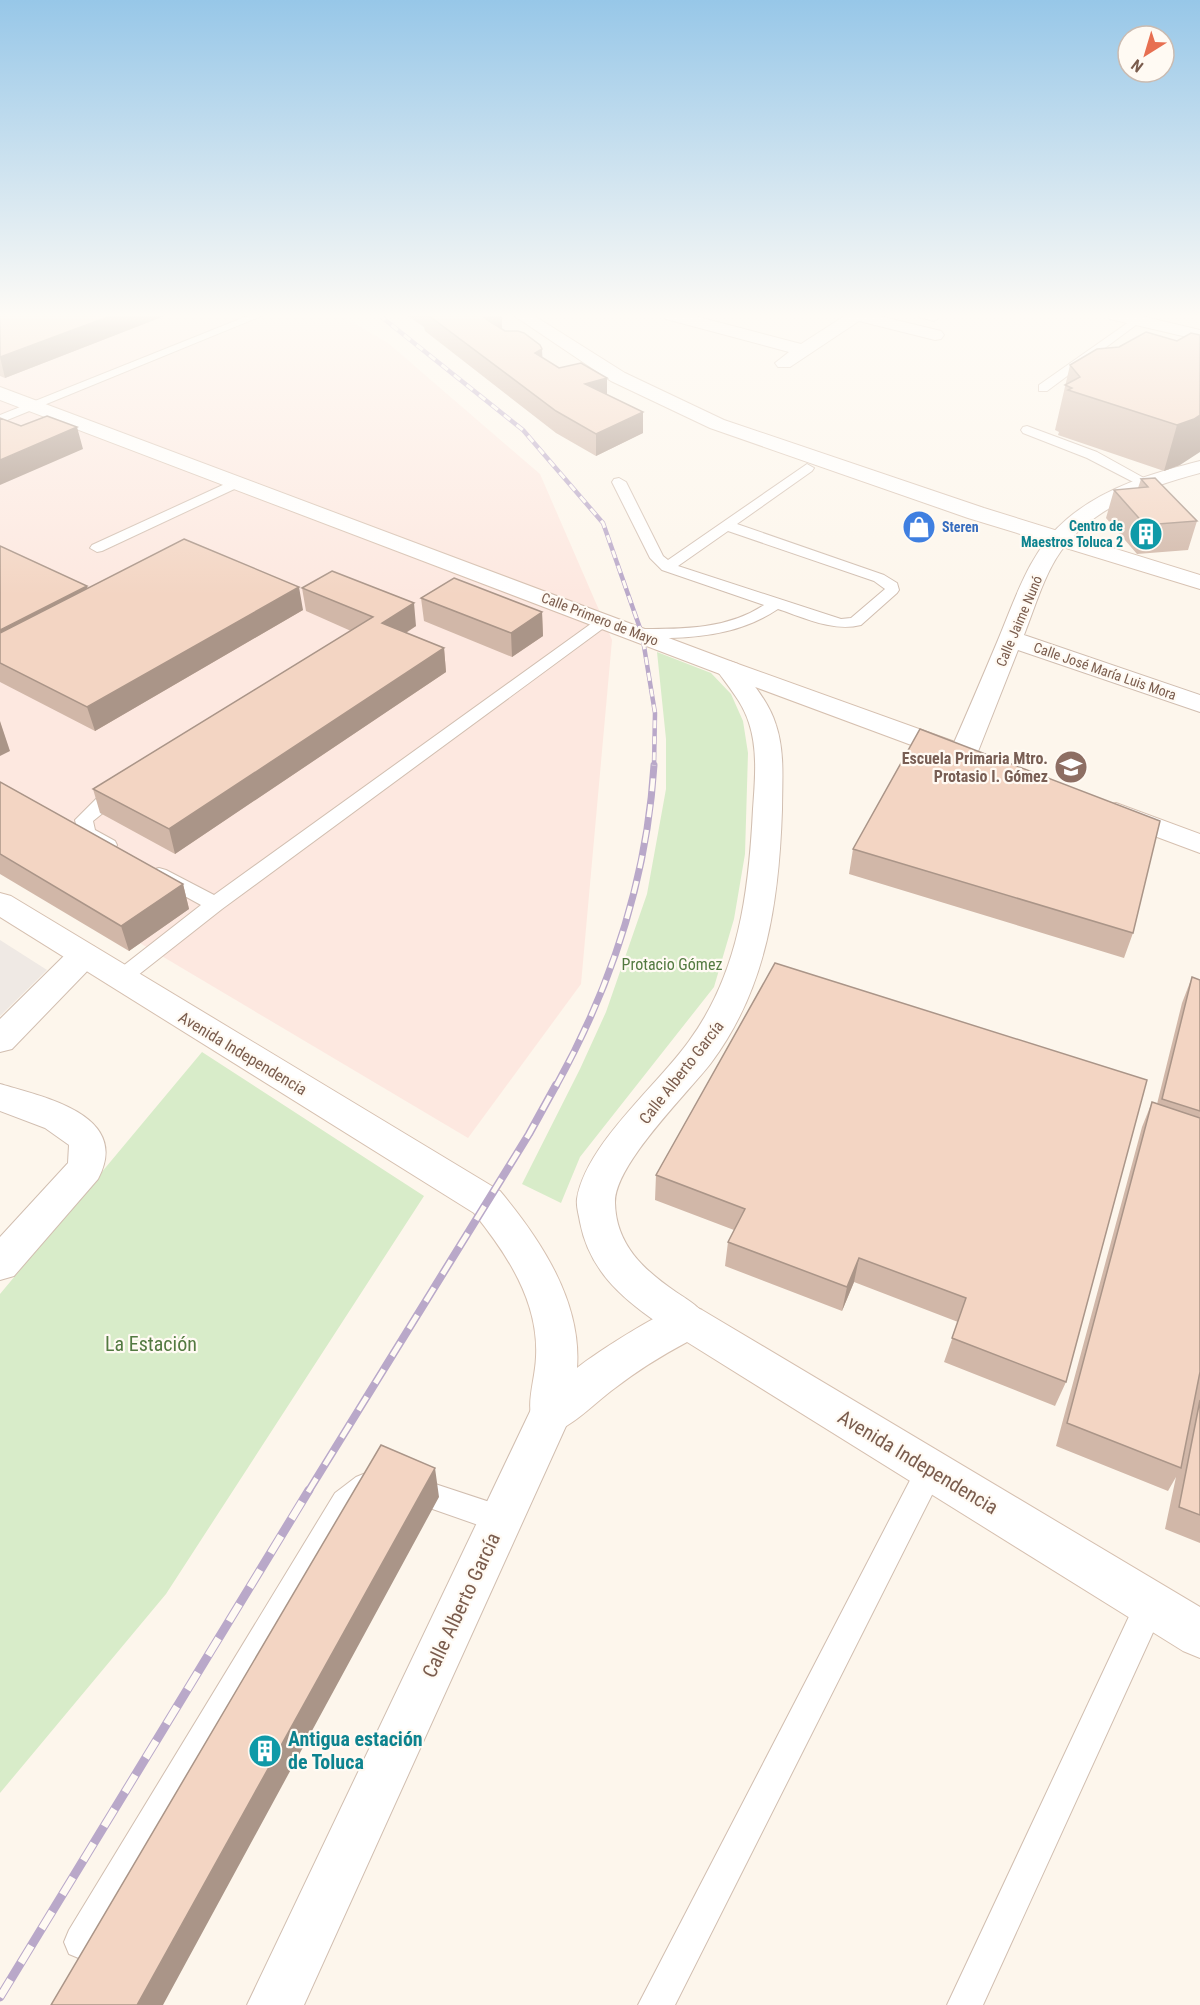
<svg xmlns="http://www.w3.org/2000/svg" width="1200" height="2005" viewBox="0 0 1200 2005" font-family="'Roboto Condensed',sans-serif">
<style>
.commercial{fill:#fde8e0}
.industrial{fill:#efe9e4}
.green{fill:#d8ecc9}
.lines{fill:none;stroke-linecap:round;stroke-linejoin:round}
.lane-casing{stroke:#d1beb0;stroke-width:2}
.street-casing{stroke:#d1beb0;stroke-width:2}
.secondary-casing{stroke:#d6c0b0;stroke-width:2}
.lane{fill:#fff;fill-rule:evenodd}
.street{fill:#fff;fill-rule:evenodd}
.secondary{fill:#fff;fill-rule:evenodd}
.rail-far3-casing{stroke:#b9a8c9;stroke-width:4.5}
.rail-far2-casing{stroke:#b9a8c9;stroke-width:7}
.rail-far1-casing{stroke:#b9a8c9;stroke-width:8}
.rail-casing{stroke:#b9a8c9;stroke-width:9}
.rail-far3{stroke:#fffaf3;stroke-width:3;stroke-dasharray:8;stroke-linecap:butt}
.rail-far2{stroke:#fffaf3;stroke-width:4.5;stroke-dasharray:13;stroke-linecap:butt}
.rail-far1{stroke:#fffaf3;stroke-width:5;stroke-dasharray:16;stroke-linecap:butt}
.rail{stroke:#fffaf3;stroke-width:7;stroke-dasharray:20;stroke-linecap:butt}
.wall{fill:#d1b7a8}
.shaded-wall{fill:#aa9588}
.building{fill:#f3d5c3;stroke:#aa9588;stroke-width:1.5}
.labels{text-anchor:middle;stroke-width:4.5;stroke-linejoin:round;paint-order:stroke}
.far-culture-label{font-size:14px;font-weight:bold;fill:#0d838f;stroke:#fffaf3;text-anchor:end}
.far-shop-label{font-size:14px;font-weight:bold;fill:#366cbe;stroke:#fffaf3;text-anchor:start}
.far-street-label{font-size:14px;fill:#7a5c4d;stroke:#fffaf3}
.education-label{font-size:16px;font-weight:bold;fill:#785e54;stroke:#fffaf3;text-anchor:end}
.park-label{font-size:16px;fill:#537a41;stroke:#fffaf3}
.street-label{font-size:16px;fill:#7a5c4d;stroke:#fffaf3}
.near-park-label{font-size:20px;fill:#537a41;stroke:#fffaf3}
.near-street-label{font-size:20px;fill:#7a5c4d;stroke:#fffaf3}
.near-culture-label{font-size:20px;font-weight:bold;fill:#0d838f;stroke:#fffaf3;text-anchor:start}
</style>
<rect width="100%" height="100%" fill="#fdf6ec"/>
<!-- commercial -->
<path class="commercial" d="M0 315H340L388 343 540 474 612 640 581 984 468 1138 0 860Z"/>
<!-- industrial -->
<path class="industrial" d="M0 940 47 970 0 1016Z"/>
<!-- green -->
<path class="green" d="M657 652 711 673 731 694 743 721 748 753 745 854 734 919 714 987 580 1157 561 1203 522 1184 580 1069 606 1012 647 894 666 789V739Z
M202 1052 424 1196 166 1594 0 1793V1294Z"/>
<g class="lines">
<!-- lane casing -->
<g class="lane-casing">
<path id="lane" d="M250 315H264L0 423V415Z
M918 315H943L934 321 919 317Z
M1136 317 1140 318V322L1047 391H1039V385Z
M1027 426 1097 452 1153 483 1151 486H1141L1087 458 1023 433 1021 430 1023 427Z
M807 464 814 468 812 471 737 524 884 575 897 583 899 590 897 593 861 625C833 632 805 618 778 609 745 631 709 637 670 638 659 638 647 640 636 637L634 634 636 631 642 629C685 629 727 629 764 605L662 570 650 558 612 482 614 479 619 478 626 482 663 556 668 560ZM728 531 874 581 885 589 851 618 841 619 678 566Z
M238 478 243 479 245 482 243 485 102 551 97 552 90 548 92 545Z
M604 616 612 621 609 624 222 909 128 983 121 985 114 983 111 978 114 973 201 905 152 878 149 874 152 870 159 868 166 870 214 895 599 618Z
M121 786 127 787 130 791 93 821 95 830 115 841 117 845 115 849 108 851 79 837 75 820 96 799Z
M930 1457 940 1461 944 1470 940 1479 675 2005H638L920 1461Z
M366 1473 381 1477 385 1486 381 1495 371 1499 355 1513 93 1954 81 1959 69 1954 64 1942 69 1930 335 1493 356 1477Z
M414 1477 511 1509 515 1519 511 1529 501 1533 404 1499 400 1490 404 1481Z
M1151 1589 1162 1593 1166 1604 983 2005H947L1140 1593Z"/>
</g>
<!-- street casing -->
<g class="street-casing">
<path id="street" d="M663 315H691L801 344 846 315H875L941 331 944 335 941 339 935 340 859 321 790 367H778L775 363 789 352 666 319Z
M1200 461V473C1150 486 1093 507 1061 551 1044 575 1035 607 1024 635L1200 695V712L1018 650 977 754 973 760 963 762 953 760 949 754C966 716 982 678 998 640 1016 597 1030 550 1067 519 1105 487 1153 473 1200 461Z
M729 661 738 664C752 683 769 702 776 725 785 752 782 782 782 810 779 900 767 988 711 1063 687 1094 614 1165 615 1203 616 1245 644 1270 676 1292 691 1302 700 1306 708 1322L702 1334C698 1336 693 1338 689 1339 679 1340 666 1329 658 1323 620 1297 589 1269 580 1222 579 1215 576 1207 577 1199 586 1144 657 1086 689 1041 739 973 749 891 753 809 755 781 758 750 749 723 743 703 728 686 716 669L720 664Z
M84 944 95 947 100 955 95 963 12 1049 0 1052V1019L73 947Z
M0 1084C44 1097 132 1115 98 1179L14 1276 0 1280V1237L68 1163 69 1145 45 1128 0 1111Z
M550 1396 565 1401 571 1415 304 2005H247L535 1401Z"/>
</g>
<!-- secondary casing -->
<g class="secondary-casing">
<path id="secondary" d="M513 315H533L625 373 724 420 984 508 1200 575V589L968 518 710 428 611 381Z
M1108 315H1137L1200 330V340L1110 319Z
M0 387 738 664 969 747 973 753 969 759 959 761 949 759 720 674 0 400Z
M1116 803 1200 834V853L1106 818 1102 812 1106 806Z
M0 893 11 896 500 1191C541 1240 582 1302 577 1368 593 1355 670 1304 689 1305 693 1305 698 1308 702 1310L1200 1607V1658L1183 1651 687 1342C661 1356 638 1370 615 1388 593 1404 575 1425 550 1434L535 1429C524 1405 535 1383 536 1357 539 1302 507 1254 474 1213L0 917Z"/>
</g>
<!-- lane -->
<use href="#lane" class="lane"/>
<!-- street -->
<use href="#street" class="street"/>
<!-- secondary -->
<use href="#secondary" class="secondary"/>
<!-- rail-far3 casing -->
<g class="rail-far3-casing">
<path id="rail-far3" d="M379 315 523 430 603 523 642 634 655 713 654 767"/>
</g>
<!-- rail-far2 casing -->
<g class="rail-far2-casing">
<path id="rail-far2" d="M556 1086C611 987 647 878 654 765"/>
</g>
<!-- rail-far1 casing -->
<g class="rail-far1-casing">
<path id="rail-far1" d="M308 1492 529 1134 556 1085"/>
</g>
<!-- rail casing -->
<g class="rail-casing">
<path id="rail" d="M0 1997 309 1490"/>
</g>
<!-- rail-far3 -->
<use href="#rail-far3" class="rail-far3"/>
<!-- rail-far2 -->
<use href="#rail-far2" class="rail-far2"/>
<!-- rail-far1 -->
<use href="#rail-far1" class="rail-far1"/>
<!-- rail -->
<use href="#rail" class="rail"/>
</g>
<!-- wall -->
<path class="wall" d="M0 315H167L5 378 0 376Z
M406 315H502V329L542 358 559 368 607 394 643 433 596 456 556 433 425 331 424 327Z
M1177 341 1180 465 1164 471 1058 435 1059 432 1055 430 1070 365Z
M1141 479 1197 521 1188 550 1137 554 1106 518 1114 490 1138 488Z
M0 546 87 588 303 610 95 731 0 682Z
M302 588 416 626 406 633 444 648 446 672 175 854 100 813 93 789 351 631 306 611Z
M421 598 542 612 543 636 512 657 424 621Z
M0 782 183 884 189 909 129 951 0 874Z
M853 849 1133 933 1124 958 849 874Z
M775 963 1066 1382 1055 1406 944 1362 958 1322 854 1282 842 1311 725 1266 728 1242 734 1230 655 1200 656 1175Z
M1192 977 1200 980V1543L1165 1529 1176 1477 1168 1491 1056 1446 1142 1127 1152 1102 1157 1104 1182 1003Z"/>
<!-- shaded-wall -->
<path class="shaded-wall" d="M113 315H167L5 378 0 357Z
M502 315V334L484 318Z
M542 349 543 369 535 353Z
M607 378V398L585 384Z
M643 412V433L596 456V434Z
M1200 415V452L1180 465 1164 471 1177 425Z
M77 427 83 449 0 485V460Z
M87 586 93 609 0 657V630Z
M299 587 303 610 95 731 87 707Z
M414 603 416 626 385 646 382 623Z
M542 612 543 636 512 657 511 633Z
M444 648 446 672 175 854 169 829Z
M0 721 10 751 0 756Z
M183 884 189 909 129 951 121 926Z
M859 1258 854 1282 842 1311 847 1287Z
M435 1468 439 1497 163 2005H137Z"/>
<!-- building -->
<path class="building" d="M0 315H113L0 357Z
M428 315H500L484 318 505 331H518L524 333 540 345 542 349 535 353 559 368 581 363 607 378 585 384 643 412 596 434 556 411Z
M1146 332 1177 341 1191 333 1200 335V415L1194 419 1177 425 1068 390 1072 388 1065 385 1080 377 1070 365 1097 349 1119 347Z
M47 416 77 427 0 460V418L21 426Z
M1155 478 1197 521 1145 525 1114 490 1148 487 1141 479Z
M184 539 299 587 87 707 0 663V633Z
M0 546 87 586 0 630Z
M332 571 414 603 382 623 444 648 169 829 93 789 373 617 302 588Z
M454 578 542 612 511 633 421 598Z
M920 729 1160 821 1133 933 853 849Z
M0 782 183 884 121 926 0 854Z
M775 963 1147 1080 1066 1382 952 1338 966 1298 859 1258 847 1287 728 1242 745 1209 656 1175Z
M1192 977 1200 980V1111L1162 1099Z
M1152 1102 1200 1118V1372L1181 1468 1067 1423Z
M1200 1400V1515L1179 1507Z
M381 1445 435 1468 137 2005H51Z"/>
<!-- sky -->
<linearGradient id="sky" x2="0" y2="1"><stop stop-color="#97c7e8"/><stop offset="0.53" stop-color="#fefbf6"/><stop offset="1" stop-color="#fefbf6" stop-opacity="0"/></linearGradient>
<rect width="1200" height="595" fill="url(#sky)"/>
<!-- icons -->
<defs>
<g id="shop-disc" transform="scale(1.725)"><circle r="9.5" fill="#3f7fe0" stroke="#fffaf3"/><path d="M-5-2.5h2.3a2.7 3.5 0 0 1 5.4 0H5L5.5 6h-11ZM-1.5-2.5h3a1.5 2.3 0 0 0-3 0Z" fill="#fff"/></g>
<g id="building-disc" transform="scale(1.725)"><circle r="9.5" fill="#0f9aa8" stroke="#fffaf3"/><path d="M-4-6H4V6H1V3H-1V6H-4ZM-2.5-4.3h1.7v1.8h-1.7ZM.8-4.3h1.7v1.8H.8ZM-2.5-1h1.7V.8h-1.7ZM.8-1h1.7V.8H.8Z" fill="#fff"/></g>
<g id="school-disc" transform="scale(1.725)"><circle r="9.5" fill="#8d6e63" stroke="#fffaf3"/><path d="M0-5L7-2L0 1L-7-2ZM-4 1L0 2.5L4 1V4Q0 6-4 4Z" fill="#fff"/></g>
</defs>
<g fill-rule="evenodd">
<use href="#shop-disc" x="919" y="527"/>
<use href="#building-disc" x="1146" y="534"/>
<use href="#school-disc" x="1071" y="767"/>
<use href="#building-disc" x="265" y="1751"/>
</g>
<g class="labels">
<!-- far-culture labels -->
<g class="far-culture-label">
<text x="1123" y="531">Centro de<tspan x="1123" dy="16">Maestros Toluca 2</tspan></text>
</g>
<!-- far-shop labels -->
<g class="far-shop-label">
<text x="942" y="532">Steren</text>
</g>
<!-- far-street labels -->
<g class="far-street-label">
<text transform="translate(600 619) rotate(21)" y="5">Calle Primero de Mayo</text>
<text transform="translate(1019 621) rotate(-67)" y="5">Calle Jaime Nunó</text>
<text transform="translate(1105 671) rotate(19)" y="5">Calle José María Luis Mora</text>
</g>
<!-- education labels -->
<g class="education-label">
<text x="1048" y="764">Escuela Primaria Mtro.<tspan x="1048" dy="18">Protasio I. Gómez</tspan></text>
</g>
<!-- park labels -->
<g class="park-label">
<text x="672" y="970">Protacio Gómez</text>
</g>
<!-- street labels -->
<g class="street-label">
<text transform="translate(243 1053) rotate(31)" y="6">Avenida Independencia</text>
<text transform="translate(681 1072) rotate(-52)" y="6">Calle Alberto García</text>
</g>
<!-- near-park labels -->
<g class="near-park-label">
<text x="151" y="1351">La Estación</text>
</g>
<!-- near-street labels -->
<g class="near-street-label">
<text transform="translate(918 1462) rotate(31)" y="7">Avenida Independencia</text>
<text transform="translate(461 1605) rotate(-65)" y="7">Calle Alberto García</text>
</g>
<!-- near-culture labels -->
<g class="near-culture-label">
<text x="288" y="1746">Antigua estación<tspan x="288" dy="23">de Toluca</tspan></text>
</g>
</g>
<!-- north arrow -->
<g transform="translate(1146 54) rotate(217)"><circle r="28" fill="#fffaf3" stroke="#cabbb1" stroke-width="1.5"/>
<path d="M0-4.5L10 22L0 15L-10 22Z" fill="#e76f51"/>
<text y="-9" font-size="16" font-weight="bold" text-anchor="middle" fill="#7a5c4d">N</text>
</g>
</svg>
